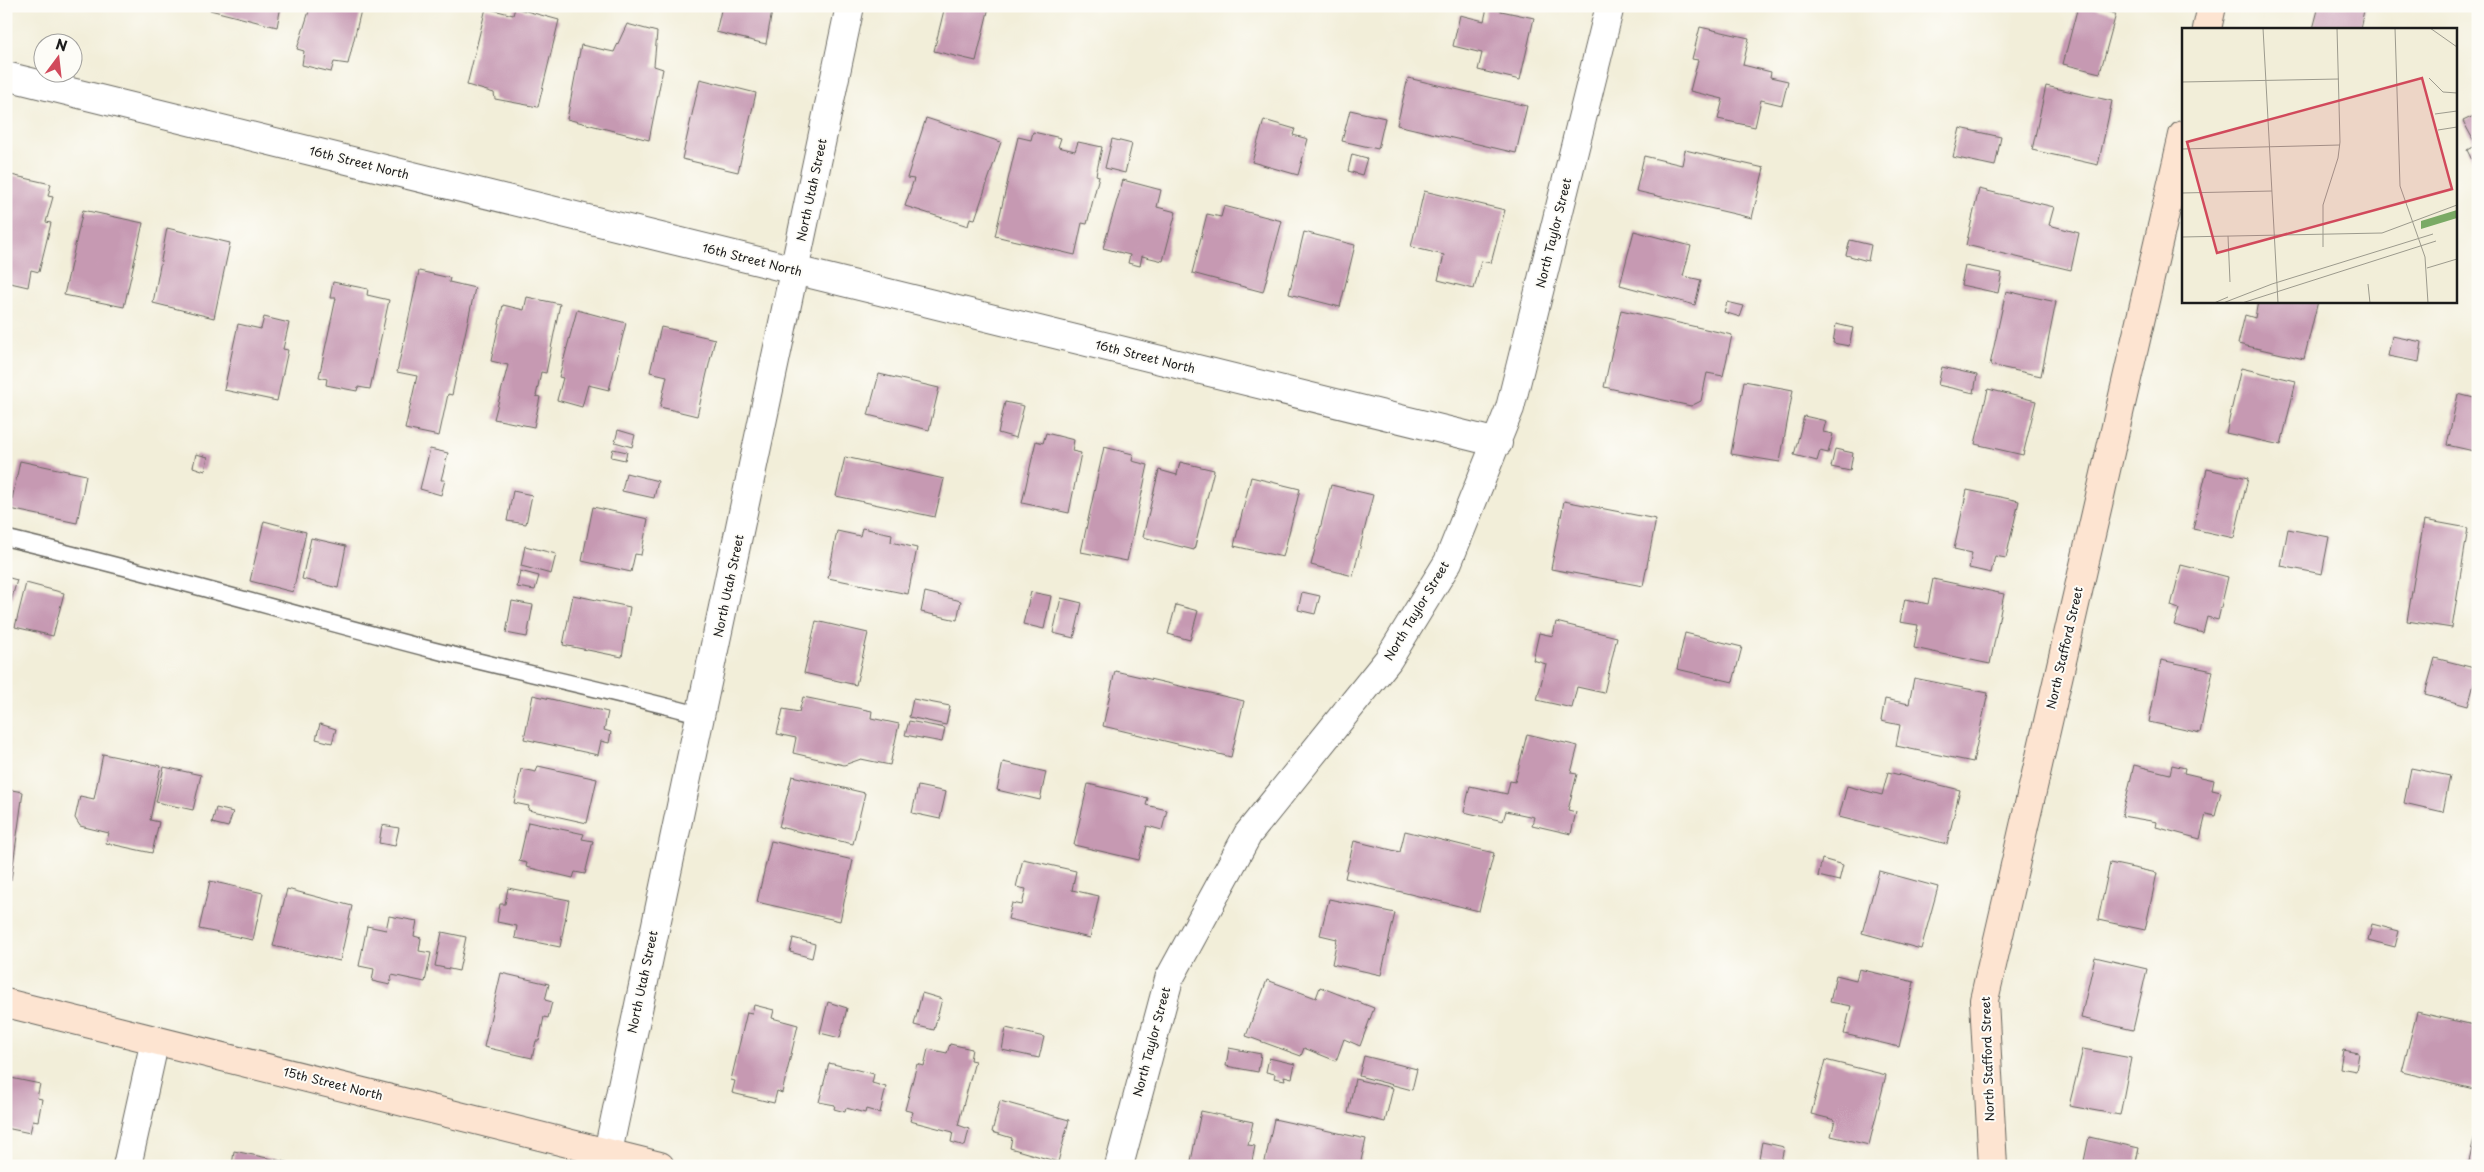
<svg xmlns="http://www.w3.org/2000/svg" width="2484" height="1172" viewBox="0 0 2484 1172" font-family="'Playpen Sans',sans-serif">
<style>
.building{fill:#c699b2}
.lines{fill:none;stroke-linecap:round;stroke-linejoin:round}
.lane-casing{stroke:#67665e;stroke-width:18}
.street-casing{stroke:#67665e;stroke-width:30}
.secondary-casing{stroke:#67665e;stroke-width:30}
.lane{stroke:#fff;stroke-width:15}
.street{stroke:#fff;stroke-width:28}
.secondary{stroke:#fde4d1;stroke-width:28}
.labels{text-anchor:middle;stroke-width:4;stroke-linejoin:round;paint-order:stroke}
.street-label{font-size:12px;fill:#1c1c1c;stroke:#fdfcf7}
.inset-road{fill:none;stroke:#9c9a8d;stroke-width:1}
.view{fill:#d1495b;fill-opacity:0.15;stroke:#d1495b;stroke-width:2.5}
.inset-edge{fill:none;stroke:#1c1c1c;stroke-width:2.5}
</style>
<rect width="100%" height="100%" fill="#fdfcf7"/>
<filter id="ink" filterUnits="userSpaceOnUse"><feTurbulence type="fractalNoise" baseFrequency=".02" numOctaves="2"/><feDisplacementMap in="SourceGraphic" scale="10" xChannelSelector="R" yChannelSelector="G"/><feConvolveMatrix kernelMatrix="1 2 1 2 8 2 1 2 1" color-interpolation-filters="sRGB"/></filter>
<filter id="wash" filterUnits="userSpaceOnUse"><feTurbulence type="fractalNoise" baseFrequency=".0096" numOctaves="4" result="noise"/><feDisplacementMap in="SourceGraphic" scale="20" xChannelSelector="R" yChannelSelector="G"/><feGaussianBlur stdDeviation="1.12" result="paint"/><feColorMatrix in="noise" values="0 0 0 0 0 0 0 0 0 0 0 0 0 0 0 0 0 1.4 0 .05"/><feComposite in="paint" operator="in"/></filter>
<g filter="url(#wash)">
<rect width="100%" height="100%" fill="#f2eed9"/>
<g id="blocks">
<!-- building -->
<path class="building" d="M211 6H281L277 27 210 10Z
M306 6H362L348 64 334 62 331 72 302 65 304 51 297 49 310 8Z
M722 6H773L766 44 716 32Z
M945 6 989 7 976 61 934 51Z
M2078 6H2087L2116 14 2100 73 2063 64Z
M2319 6H2365L2360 29H2313Z
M486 8 513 15 515 8 559 20 538 107 495 99 494 93 467 85Z
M1487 8 1534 18 1520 80 1478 70 1482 53 1453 46 1460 15 1484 21Z
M627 24 657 32 654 66 663 69 649 140 567 119 581 45 614 52Z
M1700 27 1749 38 1743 65 1771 72 1770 77 1788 81 1782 105 1761 100 1755 127 1718 119 1723 99 1690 91 1698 60 1692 59Z
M1408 78 1527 106 1516 153 1397 125Z
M700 79 756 93 738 172 682 159Z
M2046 86 2112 101 2098 165 2032 150Z
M1350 110 1385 118 1378 149 1342 141Z
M2478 114V172L2467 150 2476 145 2463 121Z
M926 118 1001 142 975 219 970 218 968 226 905 206 914 179 907 178Z
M1264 120 1295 129 1293 135 1308 139 1298 175 1252 162Z
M1960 128 2001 137 1995 166 1953 157Z
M1033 132 1061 138 1058 147 1075 151 1078 142 1102 147 1096 175 1099 176 1087 224 1082 223 1075 255 995 236 1018 137 1031 140Z
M1112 139 1132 144 1125 173 1105 168Z
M1685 150 1764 168 1752 218 1636 191 1644 156 1682 165Z
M1352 154 1367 158 1362 175 1348 171Z
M11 175 51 184 48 196 53 197 46 222 51 223 39 272 31 270 28 287 6 282V189Z
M1123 180 1161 190 1157 207 1176 212 1163 261 1142 256 1140 266 1128 263 1130 255 1103 248Z
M1979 189 2054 207 2049 225 2079 233 2071 270 1966 245Z
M1424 191 1505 210 1491 263 1481 261 1474 289 1438 280 1444 255 1411 247Z
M1224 206 1282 221 1263 292 1192 273 1207 214 1221 217Z
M83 210 143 223 124 307 64 295Z
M167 228 230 243 214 318 153 303Z
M1634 231 1691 246 1683 276 1701 280 1695 305 1620 285Z
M1304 232 1355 245 1340 307 1289 294Z
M1850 240 1871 245 1868 261 1846 255Z
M1965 266 2002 273 1998 293 1961 285Z
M419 271 450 278 449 282 475 288 452 395 448 394 439 436 405 429 417 376 397 372Z
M333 282 368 289 367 295 389 300 370 389 358 387 357 391 326 385 327 379 319 377 336 298H330Z
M2006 291 2056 302 2041 376 1990 365Z
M527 297 560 304 546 373 541 372 536 396 540 397 534 427 494 419 508 365 491 361 503 305 524 310Z
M2258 301H2318L2304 359 2238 344 2245 315 2255 318Z
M1727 302 1744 306 1740 317 1724 312Z
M577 310 626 323 609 390 588 385 582 407 557 400 563 378 559 377Z
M1621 310 1732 335 1723 376 1707 373 1701 401 1691 406 1604 387Z
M264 317 289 323 283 349 288 350 277 401 224 390 238 324 261 329Z
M1836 324 1853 328 1849 346 1833 343Z
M661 327 715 339 697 416 660 407 667 376 650 372Z
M2392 336 2422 342 2419 362 2388 356Z
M1942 367 1977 375 1974 393 1938 385Z
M2241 368 2296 381 2281 445 2226 433Z
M879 374 939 388 929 430 868 415Z
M1744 381 1793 390 1780 462 1731 454Z
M1988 389 2036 401 2023 455 1975 444Z
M2458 394 2478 399V452L2447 445Z
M1005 402 1024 406 1016 438 998 433Z
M1804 416 1826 421 1823 432 1833 434 1828 453 1820 451 1817 461 1794 455Z
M618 430 635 435 632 447 615 442Z
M1046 433 1074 440 1072 451 1081 453 1069 513 1022 503 1036 441 1043 443Z
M1104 447 1133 454 1132 461 1148 465 1127 561 1081 552Z
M430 449 448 453 441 480H445L441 495 420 489Z
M613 449 627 452 625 460 611 457Z
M1835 449 1853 453 1850 471 1831 467Z
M196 454 208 457 205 471 193 467Z
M845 457 944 479 935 517 836 496Z
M20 461 86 475 77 523 10 509Z
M1180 462 1214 470 1194 550 1143 537 1159 470 1177 475Z
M2207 469 2248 478 2234 538 2193 529Z
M626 473 658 481 654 498 622 491Z
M1251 477 1300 489 1283 557 1234 546Z
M1331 485 1373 495 1353 576 1311 565Z
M1967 490 2019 501 2006 558 1995 556 1991 573 1969 568 1972 553 1954 549Z
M513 491 532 495 526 524 507 521Z
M1564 501 1656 519 1643 586 1551 569Z
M593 507 648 519 641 555 635 554 631 572 582 561Z
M2424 520 2468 528 2452 628 2407 621Z
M264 521 306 532 293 592 250 581Z
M862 528 892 534 891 542 917 548 908 594 828 578 837 531 860 536Z
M2288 529 2329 537 2322 574 2281 566Z
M311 538 346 546 338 588 302 579Z
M525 546 556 554 551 574 521 566Z
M2181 565 2228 577 2218 620 2207 617 2203 633 2174 625 2179 609 2171 606Z
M520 571 539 576 535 590 517 587Z
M6 577 17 580 11 601 6 600Z
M1933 579 2004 594 1990 664 1914 648 1918 625 1900 622 1905 599 1928 604Z
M26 583 64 593 53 636 15 627Z
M925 592 961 601 957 620 921 612Z
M1031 592 1051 596 1044 629 1023 624Z
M1302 592 1320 596 1315 614 1298 610Z
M573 595 630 607 622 657 563 645Z
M1061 598 1082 603 1074 638 1053 633Z
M512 601 533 605 527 637 506 633Z
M1176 605 1198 611 1190 640 1168 634Z
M816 621 868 633 856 685 804 673Z
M1556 622 1617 637 1604 693 1577 687 1572 708 1537 700 1546 664 1533 660 1539 633 1553 636Z
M1685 633 1742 647 1733 682 1677 669Z
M2435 658 2478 669 2468 706 2425 694Z
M2161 660 2213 671 2200 733 2149 722Z
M1115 671 1244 701 1231 757 1103 726Z
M1914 678 1988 693 1973 762 1896 746 1900 725 1881 721 1885 699 1909 704Z
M533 695 608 712 604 730 611 732 609 743 601 741 598 755 524 739Z
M803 697 872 711 871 718 899 724 890 765 861 759 844 765 793 753 796 738 777 734 783 709 799 712Z
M913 699 950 706 946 725 909 717Z
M909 721 945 728 942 742 905 735Z
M320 724 336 729 332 743 316 739Z
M1527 734 1578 746 1571 773 1577 774 1568 810 1576 812 1571 834 1532 825 1534 817 1506 811 1503 821 1464 812 1470 786 1507 794 1510 781 1515 782Z
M103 754 161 766 150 820 159 822 152 853 106 843 109 833 80 826 75 818 80 796 94 799Z
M1003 762 1046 772 1040 800 997 790Z
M2134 765 2170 774 2172 765 2185 768 2184 773 2214 780 2212 790 2221 792 2215 816 2206 814 2200 839 2156 827 2157 822 2122 816Z
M538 766 597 779 587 823 528 810 529 806 514 803 521 769 536 772Z
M164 767 201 775 193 810 156 802Z
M2411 768 2450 776 2443 812 2404 803Z
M1888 772 1960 790 1947 844 1839 817 1847 786 1882 795Z
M792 776 865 793 853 844 779 827Z
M1088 784 1148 798 1146 805 1167 810 1162 830 1147 826 1139 860 1074 845Z
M918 786 946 792 940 819 912 813Z
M6 789 23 792 11 880 6 879Z
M216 808 233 812 228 827 212 823Z
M528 822 584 834 582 839 593 841 585 874 575 872 573 878 526 867 527 863 519 861Z
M382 825 399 828 395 846 379 843Z
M1405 831 1494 853 1479 911 1345 878 1354 841 1400 852Z
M771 841 853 860 840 921 757 902Z
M1023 859 1076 871 1072 890 1099 896 1090 938 1008 919 1012 903 1022 905 1026 889 1016 887Z
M1822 859 1843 865 1839 881 1818 876Z
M2110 863 2157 873 2145 930 2098 920Z
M1879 871 1938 887 1921 949 1862 933Z
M210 881 263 893 253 940 199 929Z
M508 888 569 900 560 947 515 938 517 926 497 922 500 904H505Z
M287 889 352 906 340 961 273 946Z
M1329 899 1395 913 1381 975 1332 964 1337 939 1320 935Z
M389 916 417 921 414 936 421 938 419 951 431 953 425 982 392 975 390 985 372 981 374 969 359 966 367 926 386 930Z
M2372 924 2399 931 2395 947 2368 940Z
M442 932 466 937 459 971 435 966Z
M793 938 815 944 812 958 790 952Z
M2095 957 2147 969 2133 1030 2081 1018Z
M1859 969 1914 982 1899 1047 1844 1034 1851 1006 1830 1002 1836 975 1856 980Z
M501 973 549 984 545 1000 552 1002 548 1018 544 1017 539 1041H536L532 1058 484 1047Z
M1267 980 1316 998 1320 987 1374 1008 1360 1046 1344 1039 1336 1061 1304 1048 1301 1056 1246 1036Z
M922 993 942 999 934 1030 914 1025Z
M828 1002 847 1008 840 1038 820 1033Z
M754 1005 774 1010 772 1018 798 1025 782 1093 777 1091 774 1103 732 1093 735 1081 731 1080 747 1012 752 1013Z
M2417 1012 2478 1026V1090L2402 1072Z
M1006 1028 1044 1037 1039 1058 1002 1050Z
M950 1044 972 1049 970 1060 975 1061 958 1125 969 1129 965 1146 951 1142 953 1132 910 1121 913 1112 905 1110 917 1064 924 1066 928 1049 947 1053Z
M1229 1048 1261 1054 1258 1072 1226 1066Z
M2083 1049 2131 1058 2120 1115 2069 1106Z
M2343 1050 2359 1053 2356 1071 2340 1068Z
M1364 1056 1417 1069 1412 1090 1359 1076Z
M1269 1058 1295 1064 1292 1078 1284 1076 1285 1080 1274 1078 1275 1074 1266 1072Z
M1825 1060 1886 1075 1869 1145 1831 1136 1835 1120 1811 1114Z
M829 1063 874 1074 872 1083 886 1087 880 1113 866 1109 865 1113 846 1108 845 1112 834 1109 835 1105 819 1102Z
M6 1077 40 1084 37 1098 42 1099 38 1121 33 1120 30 1133 6 1128Z
M1355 1079 1393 1088 1385 1122 1348 1113Z
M1000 1101 1069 1120 1058 1162 1010 1148 1012 1138 992 1132Z
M1201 1111 1253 1122 1248 1145 1255 1146 1251 1166H1190Z
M1274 1119 1366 1139 1360 1165 1350 1163 1349 1166H1264Z
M2477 1126 2478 1166H2468Z
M2089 1137 2139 1148 2135 1166H2083Z
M1762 1142 1784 1147 1781 1162 1759 1158Z
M234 1151 301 1165V1166H232Z"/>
</g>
</g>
<g filter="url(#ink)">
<use href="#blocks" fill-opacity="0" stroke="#67665e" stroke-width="1"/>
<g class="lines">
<!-- lane casing -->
<g class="lane-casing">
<path id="lane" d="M6 538C151 572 293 614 437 651 525 673 614 692 701 715"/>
</g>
<!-- street casing -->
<g class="street-casing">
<path id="street" d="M6 76 1498 443
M127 1166 155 1040
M605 1166 850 6
M1119 1166 1169 979 1248 834 1388 660 1448 562 1510 408 1610 6"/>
</g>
<!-- secondary casing -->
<g class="secondary-casing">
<path id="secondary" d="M2207 29 2212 6
M6 1003 660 1166
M1993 1166 1984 1000 2183 135"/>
</g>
<!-- lane -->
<use href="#lane" class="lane"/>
<!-- street -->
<use href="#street" class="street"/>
<!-- secondary -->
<use href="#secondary" class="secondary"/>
</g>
</g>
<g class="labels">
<!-- street labels -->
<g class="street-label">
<text transform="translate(359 163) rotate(14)" y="4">16th Street North</text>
<text transform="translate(812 190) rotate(-78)" y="4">North Utah Street</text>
<text transform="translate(1554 233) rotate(-76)" y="4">North Taylor Street</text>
<text transform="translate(752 260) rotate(14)" y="4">16th Street North</text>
<text transform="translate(1145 357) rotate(14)" y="4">16th Street North</text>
<text transform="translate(729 586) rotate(-78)" y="4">North Utah Street</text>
<text transform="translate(1417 611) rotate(-59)" y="4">North Taylor Street</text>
<text transform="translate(2065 648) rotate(-77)" y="4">North Stafford Street</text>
<text transform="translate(643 982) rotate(-78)" y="4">North Utah Street</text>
<text transform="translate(1152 1042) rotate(-75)" y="4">North Taylor Street</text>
<text transform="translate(1988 1059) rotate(-92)" y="4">North Stafford Street</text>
<text transform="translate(333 1084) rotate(14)" y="4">15th Street North</text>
</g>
</g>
<!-- overview -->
<g transform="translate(2182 28)">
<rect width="275" height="275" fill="#f2eed9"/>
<path d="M275 182V190L239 201V193Z" fill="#7aaa65"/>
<path class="inset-road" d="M81 0 96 275M213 0 218 158 243 229 246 275M248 0 275 19M247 50 261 64 275 65M0 54 157 51M253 86 275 83M256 102 275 99M0 121 158 117M0 165 90 163M46 208 48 254M0 209 200 205 275 177M141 219V177L156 130 158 114 155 0M245 240 275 231M186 256 188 275M32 275 46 269M41 275 90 256 251 206M60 275 254 213"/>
<path class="view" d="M240 50 270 161 35 225 5 114Z"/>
<rect width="275" height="275" class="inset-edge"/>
</g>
<!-- margin -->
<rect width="2484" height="1172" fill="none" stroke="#fdfcf7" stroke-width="25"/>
<!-- north arrow -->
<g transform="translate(58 58) rotate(15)"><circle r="24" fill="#fdfcf7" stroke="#a3a29f"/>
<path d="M0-4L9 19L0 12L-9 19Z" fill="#d1495b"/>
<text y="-8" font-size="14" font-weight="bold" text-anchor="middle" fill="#1c1c1c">N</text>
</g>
</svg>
